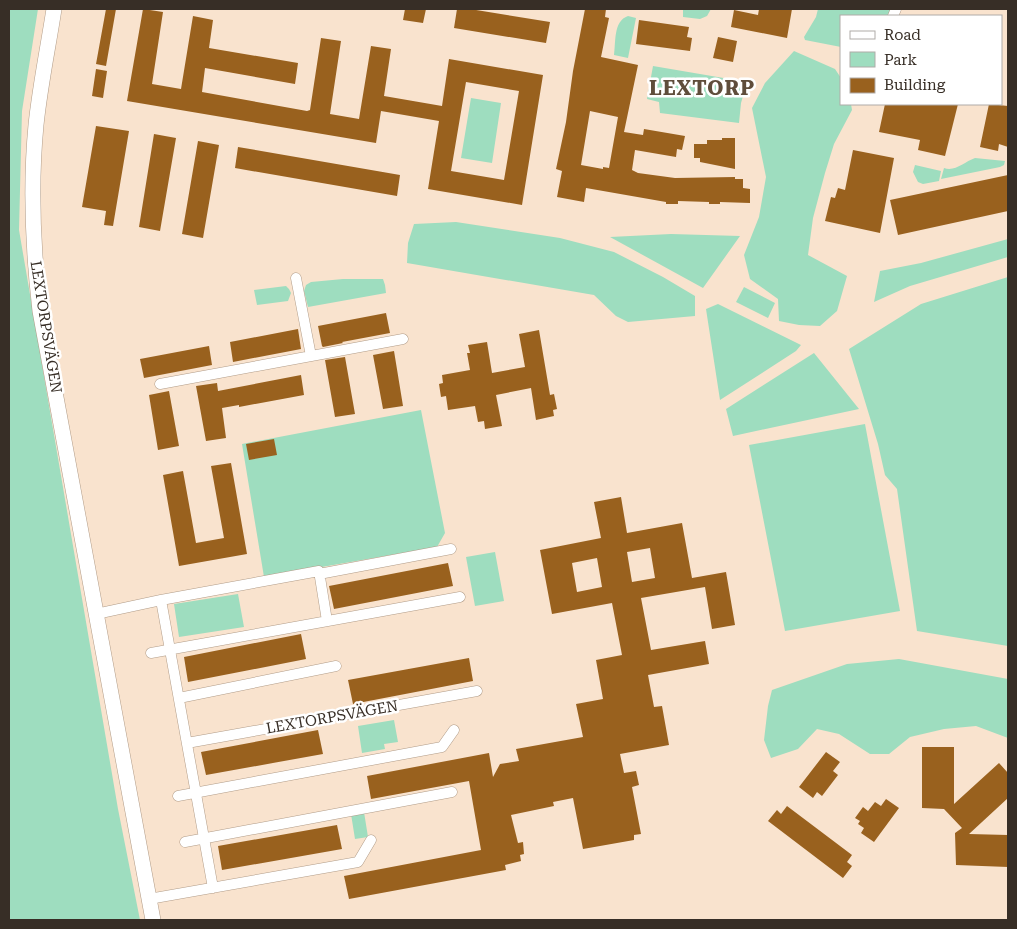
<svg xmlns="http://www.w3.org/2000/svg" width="1017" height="929" viewBox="0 0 1017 929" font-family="'Roboto Serif',serif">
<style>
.green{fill:#9eddbf}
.building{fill:#99611e;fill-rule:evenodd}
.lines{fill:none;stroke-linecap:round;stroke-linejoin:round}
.street-casing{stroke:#b19c88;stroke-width:11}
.secondary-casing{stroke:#b19c88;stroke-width:16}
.street{stroke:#fff;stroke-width:10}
.secondary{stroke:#fff;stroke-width:15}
.labels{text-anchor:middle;stroke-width:5;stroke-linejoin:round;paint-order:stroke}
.street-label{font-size:15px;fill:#372e26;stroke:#fff}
.district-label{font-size:20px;font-weight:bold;letter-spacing:1px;fill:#5f4d3b;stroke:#fff}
</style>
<rect width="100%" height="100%" fill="#f9e3ce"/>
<!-- green -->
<path class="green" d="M9 9H38L22 111 19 230 118 809 140 920H9Z
M683 9H711L707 16 700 19 683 17Z
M818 9H891L888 16H841V47L805 40 804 37 816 17Z
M628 16 636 18 628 58 614 55C616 43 613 21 628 16Z
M794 51 835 69 841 78V104H851L852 110 834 144 825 173 813 218 808 255 847 276 837 311 820 326 799 325 779 321 778 299 750 279 744 255 759 217 766 177 752 108 765 83Z
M653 66 747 82 741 103 739 123 660 113 659 102 647 99Z
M471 98 501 103 492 163 461 158Z
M975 158 1005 161 1004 165 1000 167 941 179 944 168C955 172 964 162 975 158Z
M915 165 941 171 939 181 923 184 918 182 913 172Z
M456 222 560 238 614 252 663 277 695 296V316L628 322 616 316 594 295 407 263 408 243 414 224Z
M671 234 740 236 703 288 610 237Z
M1008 239V257L910 286 874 302 880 271 921 263Z
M1008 277V646L917 631 897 489 885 475 878 444 849 349 921 304Z
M343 279H383L385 285 386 293 308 307 304 291 306 285 311 282Z
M286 286 289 289 291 293 288 301 257 305 254 290Z
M744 287 775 303 768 318 736 302Z
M718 304 801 345 796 351 720 400 706 309Z
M814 353 859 409 733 436 726 409Z
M421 410 445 533 437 547 264 577 242 444Z
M865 424 900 611 785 631 749 445Z
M495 552 504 601 475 606 466 557Z
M238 594 244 627 179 637 174 604Z
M899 659 1008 679V738L976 726 944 729 910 737 889 754H870L839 734 817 729 798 749 771 758 764 740 768 706 772 690 847 664Z
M394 720 398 742 384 744 385 749 362 753 358 726Z
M364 812 368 837 355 839 351 814Z"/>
<!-- building -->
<path class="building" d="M106 9H116L106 66 96 64Z
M143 9 163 12 152 84 181 89 193 16 213 20 209 48 298 63 295 84 205 68 202 92 307 111 310 110 321 38 341 41 330 114 359 119 371 46 391 49 384 96 442 106 449 59 543 75 522 205 428 189 439 121 381 111 376 143 127 101ZM466 82 519 91 504 180 451 171Z
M405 9H426L423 23 403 20Z
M457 9H470L550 22 546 43 454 28Z
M585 9H606L605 17 609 18 601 57 638 65 624 132 643 135 644 129 685 136 682 150 677 149 676 157 635 150 632 170 638 173 675 178 735 177V179H743V188L750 189V203L720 202V204H709V202L678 201V204H666V202L586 188 584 202 557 197 562 171 556 169 566 122 573 71ZM590 111 618 117 609 168 603 167V169L581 165Z
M759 9H792L787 38 731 27 734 10 758 15Z
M639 20 689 27 687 37 692 38 690 51 636 44Z
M718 37 737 41 733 62 713 58Z
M96 69 107 71 103 98 92 96Z
M885 104H958L945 156 918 150 920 140 879 132Z
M989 104 1008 106V147L999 144 998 151 980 147Z
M96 126 129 131 113 226 104 225 106 211 82 207Z
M154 134 176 138 160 231 139 227Z
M722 138H735V169L700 162V158H694V144H707V140H722Z
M198 141 219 145 203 238 182 234Z
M238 147 400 175 397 196 235 168Z
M853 150 894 158 880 233 825 221 831 197 835 198 838 188 845 190Z
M1008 175V211L898 235 890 200Z
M386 313 390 333 342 342 343 343 323 347 322 346 318 326Z
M298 329 301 349 233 362 230 342Z
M539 330 550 395 554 394 557 409 553 410 554 416 536 420 531 388 496 395 502 426 485 429 484 421 478 422 475 406 448 410 446 396 441 397 439 384 443 383 442 375 470 370 467 353H470L468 345 487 342 492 373 525 367 519 334Z
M209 346 212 365 144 378 140 359Z
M394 351 403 406 383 409 373 355Z
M345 357 355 414 335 417 325 360Z
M301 375 304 395 239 407V405L222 408 226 438 206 441 196 386 217 383 218 391Z
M169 391 179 446 158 450 149 395Z
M274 439 277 455 249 460 246 444Z
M231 463 247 554 179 566 163 475 183 471 196 543 224 538 211 466Z
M621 497 627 533 682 523 692 578 726 572 735 625 712 629 705 587 641 598 651 650 705 641 709 664 648 675 654 707 662 706 669 745 620 754 624 773 636 771 639 785 632 787 641 834 634 835V840L583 849 573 798 553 802 554 806 511 815 518 843 523 842 524 854 520 855 521 861 505 865 506 870 349 899 344 876 481 850 469 781 371 799 367 776 489 753 493 777 500 764 519 761 516 749 583 737 576 704 603 699 596 660 622 655 612 603 552 614 540 550 601 538 594 502ZM650 548 655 578 632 582 627 552ZM597 558 602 587 577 592 572 563Z
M448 563 453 586 334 609 329 586Z
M301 634 306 659 188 682 184 657Z
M469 658 473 681 353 704 348 680Z
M318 730 323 754 206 775 201 752Z
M922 747H954V804L999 763 1008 773V798L969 834 1008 835V867L956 865 955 833 962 828 944 809 922 808Z
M826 752 840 762 833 771 838 775 822 796 817 792 813 798 799 787Z
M886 799 899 808 874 842 861 833 864 828 858 824 860 821 855 818 863 807 868 811 875 802 881 806Z
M787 806 852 855 847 862 852 866 843 878 768 821 777 810 781 814Z
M337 825 342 849 222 870 218 846Z"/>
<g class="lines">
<!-- street casing -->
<g class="street-casing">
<path id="street" d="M893 16 896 9
M296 278 311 356
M160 384 403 339
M319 574 451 549
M161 600 213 888
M96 614 161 600 319 571 327 621
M151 653 460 597
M179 698 336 666
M187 743 477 691
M178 796 442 747 454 730
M185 842 452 792
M149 899 358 862 371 840"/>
</g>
<!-- secondary casing -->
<g class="secondary-casing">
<path id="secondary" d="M54 9C48 48 40 86 36 125 30 187 33 250 40 311L153 920"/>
</g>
<!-- street -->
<use href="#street" class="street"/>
<!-- secondary -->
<use href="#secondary" class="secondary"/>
</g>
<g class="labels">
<!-- street labels -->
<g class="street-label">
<text transform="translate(46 327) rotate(81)" y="5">LEXTORPSVÄGEN</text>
<text transform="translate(332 717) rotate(-10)" y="5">LEXTORPSVÄGEN</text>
</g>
<!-- district labels -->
<g class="district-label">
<text x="702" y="95">LEXTORP</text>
</g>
</g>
<!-- border -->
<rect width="1017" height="929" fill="none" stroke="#372e26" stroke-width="20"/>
<!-- legend -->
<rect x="840" y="15" width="162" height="90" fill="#ffffff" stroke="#afaba8"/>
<rect x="850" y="31" width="25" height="8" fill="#ffffff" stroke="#afaba8"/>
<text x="884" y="40" font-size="15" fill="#372e26">Road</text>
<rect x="850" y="52" width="25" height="15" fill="#9eddbf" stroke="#afaba8"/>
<text x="884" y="65" font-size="15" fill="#372e26">Park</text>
<rect x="850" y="78" width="25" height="15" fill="#99611e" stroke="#afaba8"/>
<text x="884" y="90" font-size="15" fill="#372e26">Building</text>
</svg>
